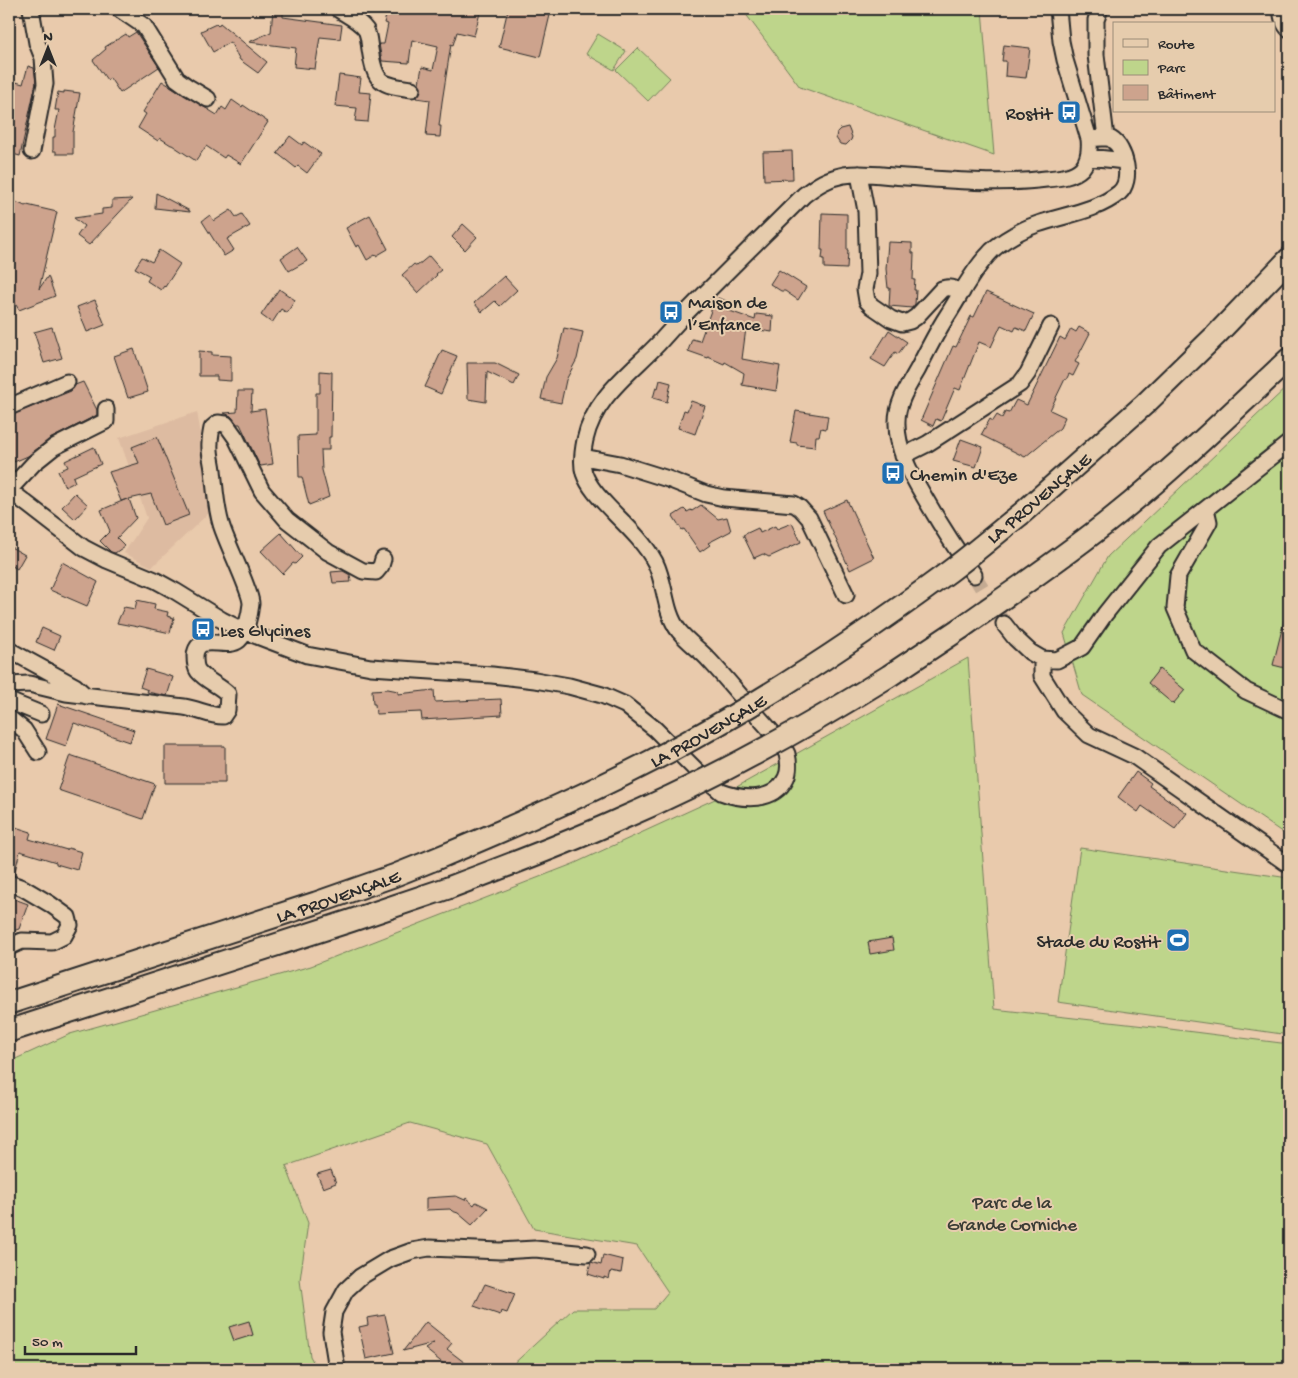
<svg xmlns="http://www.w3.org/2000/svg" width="1298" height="1378" viewBox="0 0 1298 1378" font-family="'Gochi Hand',sans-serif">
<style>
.built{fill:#ddbba1}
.green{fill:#bed58b;stroke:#74805b}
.building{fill:#cda38d;stroke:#2b2b2b}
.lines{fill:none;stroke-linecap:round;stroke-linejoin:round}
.minor-tunnel{stroke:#c3aa92;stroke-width:15;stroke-dasharray:15 8;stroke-linecap:butt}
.minor-casing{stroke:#2b2b2b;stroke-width:19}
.highway-casing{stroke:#2b2b2b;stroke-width:25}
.minor{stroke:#e6ccad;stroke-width:15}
.highway{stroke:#e6ccad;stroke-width:21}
.highway-bridge-casing{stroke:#2b2b2b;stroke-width:25;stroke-linecap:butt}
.highway-bridge{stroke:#e6ccad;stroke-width:21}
.labels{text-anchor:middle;stroke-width:4;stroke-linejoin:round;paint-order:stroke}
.poi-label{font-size:19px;fill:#2b2b2b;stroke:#e6ccad;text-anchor:start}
.street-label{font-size:19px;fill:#2b2b2b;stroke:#e6ccad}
.park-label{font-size:19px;fill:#3a3c35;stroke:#e6ccad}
</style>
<rect width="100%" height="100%" fill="#e9caac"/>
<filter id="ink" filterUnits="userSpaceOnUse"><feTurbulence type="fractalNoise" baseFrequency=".02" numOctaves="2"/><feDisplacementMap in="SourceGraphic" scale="10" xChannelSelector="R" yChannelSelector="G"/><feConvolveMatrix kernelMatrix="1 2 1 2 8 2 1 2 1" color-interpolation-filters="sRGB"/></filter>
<g filter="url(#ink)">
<!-- built -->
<path class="built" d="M197 412 214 508 152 567 124 553 147 518 119 438Z"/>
<!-- green -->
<path class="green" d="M742 9H982L994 155 800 87Z
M598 34 626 51 614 70 586 54Z
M638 48 670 78 648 101 616 70Z
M1289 385V837L1082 695 1064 633 1108 556Z
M968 658 994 1009 1154 1027 1289 1044V1369H508L573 1309H654L668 1292 637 1246 534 1229 487 1144 410 1123 286 1166 308 1223 300 1280 310 1356 317 1369H9V1062L70 1034 311 966 573 864 715 799Z
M1080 848 1289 878V1035L1058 1002Z"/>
<!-- building -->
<path class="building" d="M273 9H283V17L342 25 340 39 320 37 315 69 294 67 296 48 249 42 271 32Z
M388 9H408L436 15 437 9H481L474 36 457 32 453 45 451 44 442 102 439 126H441L440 137 426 136 430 100 416 98 421 91V86L419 83 422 67 433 70 438 46 412 40 409 63 382 61 379 44H384L388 24 384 23Z
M508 9H549L548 14 550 15 540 57 499 47Z
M220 23 267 62 258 73 240 60 230 42 213 52 201 31 216 24 218 26Z
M136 32 159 67 120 93 110 78 107 80 93 60 106 49 105 47 126 34 128 37Z
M1004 45 1030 48 1026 78 1005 76 1006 61H1002Z
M28 66 34 68 36 83 20 156 9 153V106L16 82 23 84Z
M339 75 361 78 359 92 371 93 368 122 355 121 357 108 335 106Z
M162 81 217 115 222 107 226 110 232 100 242 107 243 105 268 122 241 164 226 155 224 158 206 146 196 161 172 145H171L160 138 158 141 138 128 146 114 143 112Z
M64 91 80 93 73 132V154H56V151H53V137H55V130L59 110H55L58 92 64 93Z
M848 127 852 137 851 140 846 145 840 144 836 138 837 132 840 129Z
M290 136 302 145 304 142 321 154 307 173 298 166 296 168 277 153Z
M792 151 793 179 764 180 763 152Z
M156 193 190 211V212L155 208Z
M9 199 25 206 27 205 57 212 39 289 48 276 55 296 19 310 9 293Z
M132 199 89 245 77 236 84 226 74 218 102 214V209L112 208V200Z
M231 210 236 217 242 214 250 226 227 239 234 250 224 256 202 221 210 215 214 221Z
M822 213 847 214V250H848L847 269 824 268V259H822L823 250H821Z
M370 215 388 249 376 256 375 255 367 260 359 245 356 247 346 228Z
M463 224 477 237 465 250 452 237Z
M888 242 912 243V253H914L913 280H915L914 290H916L915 304 912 308 889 306 890 288H888L886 269Z
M297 247 307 261 289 271 281 258Z
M159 250 180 264 165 287 164 286 161 290 147 281 150 276 135 268 142 257 152 262Z
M429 256 441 270 436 274 437 275 418 293 402 275 414 264 417 266Z
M779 270 806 287 798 300 785 291H781L770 284Z
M504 276 517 290 500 306 495 301 482 312 474 303Z
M279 289 295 300 287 313 281 309 272 323 261 315Z
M986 292 1034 314 1026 331 1016 327 1014 331 1001 325 991 347 979 342 960 390 955 388 941 421 936 419 933 426 921 420 953 346 956 347 971 316 974 317Z
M718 298 730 302 727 310 755 320 756 314 773 316 772 332 746 328 742 359 780 366 776 391 742 385 744 373 725 362 724 364 708 357V358L688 351 692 339 700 341 713 305 715 306Z
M95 300 105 325 87 332 77 307Z
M52 327 62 358 44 363 34 332Z
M1079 327 1090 333 1075 362 1079 364 1073 376 1069 374 1066 380 1065 379 1050 410 1065 417 1060 428 1025 457 981 435 990 419 993 421 997 415 1002 418 1005 412 1009 413 1016 400 1027 405 1060 337 1065 340 1071 329 1076 332Z
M564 328 583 332 577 359 566 380 561 403 541 399 546 377 557 358Z
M889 330 907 342 898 354 895 352 885 367 871 359Z
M134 349 148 392 128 398 114 356Z
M442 350 457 356 441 394 425 387Z
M199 351 212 352V355L231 356V381L217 380V376H199Z
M467 363H495L519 375 514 385 487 372 486 402 468 399Z
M320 371 332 372 331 437H329V450H321L322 470 329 497 309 505 302 477H299L298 436 316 435V393H320Z
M660 380 671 383 667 402 653 398 656 387 658 388Z
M83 382 97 410V415L50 439 28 456 14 462 9 450V416L71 391 75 385Z
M238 391H252L251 411 265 409 273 464 261 466 259 464 240 424H237L231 416 224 413 237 412Z
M691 401 705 406 695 434 678 428 684 410 687 411Z
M796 411 828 416 826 429 821 428 819 436H816L815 447 797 445V443L790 442Z
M157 437 189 515 163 525 151 494 129 499 136 518 117 538 125 546 115 553 111 552 100 541 110 531 101 510 127 499 121 501 109 472 139 463 132 447Z
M961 439 983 447 976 467 953 461Z
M94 447 101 464 73 477 75 482 65 487 58 471 68 467 65 461Z
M75 493 88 505 75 519 62 507Z
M847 500 874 558 850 570 823 511Z
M701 505 718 519 727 517 731 531 708 543 710 545 700 552 684 529 682 530 673 516 684 509 687 512 691 510 692 511Z
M792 523 801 542 769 557 763 554 754 558 743 535 758 528 760 533 775 526 777 529Z
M281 533 302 557 295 564 293 563 283 574 261 551Z
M9 546 25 555 17 569 9 564Z
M62 562 98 582 87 606 50 590Z
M343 571 350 575 351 582 333 583 331 572Z
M137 600 155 604 154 609 168 612 167 616 174 618 170 633 139 626 138 627 117 623 124 607 135 609Z
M1285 617H1289V669L1273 665Z
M42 628 60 636 54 650 36 642Z
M146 669 173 677 167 696 147 692 148 690 140 687Z
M1159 669 1185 690 1173 704 1148 683Z
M388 689 398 691V694L434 690 435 702 501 699 502 715 422 720 421 712 376 714 375 704H373L372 690Z
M58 704 134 730 130 742 74 723 66 746 46 739Z
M165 746H225V783H165Z
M70 755 155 784 143 819 58 790Z
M1136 772 1151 783 1149 786 1187 813 1175 829 1142 806 1138 812 1118 797Z
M9 825 31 832 29 839 67 850 68 848 82 852 77 870 56 864V862L20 851 14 875 9 874Z
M9 897 28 904 19 929 9 932Z
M892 938 894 950 870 954 868 942Z
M331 1170 336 1183 323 1188 317 1174Z
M456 1196 465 1200 466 1198 474 1205 476 1202 488 1208 472 1225 458 1213 452 1211 450 1209 426 1210V1198Z
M603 1255 623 1260 621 1273 611 1271 609 1279 604 1277V1279L588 1274 591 1262 601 1265Z
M485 1284 515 1294 507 1313 501 1311 500 1315 474 1306Z
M385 1315 394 1353 366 1359 359 1327 368 1325 367 1318Z
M249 1321 253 1335 234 1341 229 1327Z
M426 1322 452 1343 447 1349 473 1369H450L425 1349 434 1343 403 1351Z"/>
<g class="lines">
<!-- minor-tunnel -->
<path class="minor-tunnel" d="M974 575 1004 624"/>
<!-- minor casing -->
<g class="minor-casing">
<path id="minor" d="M31 9 37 43 43 58 45 84 32 151
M119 9 144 26 177 79 188 87 208 99
M338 9C347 15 360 21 366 30 369 36 369 43 370 49 375 83 380 85 412 89
M1100 9 1096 20V55L1106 138
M1281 9C1282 16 1283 24 1289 29
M1088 157 1125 161
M859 174 866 211 868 274 865 289 867 301 872 306 891 319 902 323 910 321 916 317 942 289C950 286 955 289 962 292
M9 407 67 382
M903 456 927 444 1020 384 1028 373 1051 326
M583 457 620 464 668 479 706 494 724 498 794 504 800 508 809 518 846 595
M9 490 84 548 107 560 155 580 175 591 222 620 244 631 307 655 371 667 492 675 535 680 569 686 602 695 625 705 655 729 695 769 721 792C742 800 774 803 786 778 789 772 789 762 787 754 781 740 767 727 757 715 741 697 726 678 709 660 700 650 688 642 679 631 664 612 666 584 655 562 646 545 630 529 616 515 604 502 590 490 584 473 581 464 583 450 585 440 594 398 629 374 658 344 667 334 676 324 685 314 724 274 764 235 804 195 817 185 828 178 844 175 864 172 885 176 905 177 952 180 1000 185 1046 179 1058 178 1073 177 1082 168 1089 160 1090 149 1089 139L1065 60 1061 41 1058 9
M9 490 34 463 54 447 106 421V409
M1206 509 1209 522 1178 576 1175 608 1193 650 1246 691 1289 711
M974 575C958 552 943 529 929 505 914 479 896 452 897 421 897 402 909 385 918 369 927 351 936 333 947 316 960 296 971 273 987 256 994 247 1005 240 1014 235 1046 215 1089 217 1119 193 1133 181 1126 148 1111 139 1105 136 1096 139 1089 139
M1004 624 1015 638 1030 652 1042 659 1057 660 1082 647 1105 614 1159 546 1289 443
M9 650 75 686 86 696
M1042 659V676L1064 711 1089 735 1134 756 1285 862 1289 864
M9 685 29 684 66 693 184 707C198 709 209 716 223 716L227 710 228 694C219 685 206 681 198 671 195 667 195 661 195 656 197 631 226 651 239 640 246 634 250 613 251 604 251 598 248 592 246 586 239 567 230 549 223 530 216 512 215 488 213 470 212 461 209 452 210 443 210 438 211 433 212 428L218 423 226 424 236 438 262 491 287 520 328 552 363 571 376 572 381 566 383 559
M9 701 41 714
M9 718 24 730 38 752
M9 883 23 888 50 904 68 917 70 925 64 936 52 942 22 941 9 947
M337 1369 331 1332 334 1312 346 1290 360 1277 390 1259 412 1251 429 1248 500 1251 535 1249 587 1254"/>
</g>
<!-- highway casing -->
<g class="highway-casing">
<g id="highway">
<path d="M1021 514 1145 404 1216 335 1289 259"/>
<path d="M961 628C1013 591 1066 556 1115 516 1175 468 1232 412 1289 359"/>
<path id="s1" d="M9 1003 316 903 393 876 433 860"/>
<path d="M9 1031 350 921 448 888"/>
</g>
</g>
<!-- minor -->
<use href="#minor" class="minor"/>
<!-- highway -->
<use href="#highway" class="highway"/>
<!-- highway-bridge casing -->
<g class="highway-bridge-casing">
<g id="highway-bridge">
<path id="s2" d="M433 860C519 824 605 787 687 742 778 692 866 633 950 571 974 553 997 533 1021 514"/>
<path d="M448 888C504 867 560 846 614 822 709 781 801 731 889 676 913 660 937 644 961 628"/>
</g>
</g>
<!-- highway-bridge -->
<use href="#highway-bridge" class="highway-bridge"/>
</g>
</g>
<!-- icons -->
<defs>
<g id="bus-square" transform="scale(1.25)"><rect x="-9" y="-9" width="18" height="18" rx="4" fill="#1f6fb2" stroke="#e6ccad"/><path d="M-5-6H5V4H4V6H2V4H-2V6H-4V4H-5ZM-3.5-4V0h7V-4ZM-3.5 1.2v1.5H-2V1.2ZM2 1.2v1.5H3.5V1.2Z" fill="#fff"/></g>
<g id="stadium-square" transform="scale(1.25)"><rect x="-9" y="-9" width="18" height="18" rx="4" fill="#1f6fb2" stroke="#e6ccad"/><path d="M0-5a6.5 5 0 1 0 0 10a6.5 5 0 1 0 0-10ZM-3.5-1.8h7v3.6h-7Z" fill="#fff"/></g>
</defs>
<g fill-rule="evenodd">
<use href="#bus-square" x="1069" y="112"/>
<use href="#bus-square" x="671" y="312"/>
<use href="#bus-square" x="893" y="473"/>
<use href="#bus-square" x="203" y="629"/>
<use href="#stadium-square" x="1178" y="940"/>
</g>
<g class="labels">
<!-- poi labels -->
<g class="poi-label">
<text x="1052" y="119" text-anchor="end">Rostit</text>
<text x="688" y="308">Maison de<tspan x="688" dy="22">l’Enfance</tspan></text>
<text x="910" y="480">Chemin d'Eze</text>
<text x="220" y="636">Les Glycines</text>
<text x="1160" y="947" text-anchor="end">Stade du Rostit</text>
</g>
<!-- street labels -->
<g class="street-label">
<text transform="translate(1038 497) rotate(-40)" y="7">LA PROVENÇALE</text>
<text dy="7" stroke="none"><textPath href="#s2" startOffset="304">LA PROVENÇALE</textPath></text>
<text dy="7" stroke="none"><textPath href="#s1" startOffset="346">LA PROVENÇALE</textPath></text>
</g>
<!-- park labels -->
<g class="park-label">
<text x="1012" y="1208">Parc de la<tspan x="1012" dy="22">Grande Corniche</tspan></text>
</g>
</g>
<!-- margin -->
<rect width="1298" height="1378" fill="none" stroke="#e6ccad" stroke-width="30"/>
<rect x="15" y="15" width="1268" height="1348" fill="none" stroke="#2b2b2b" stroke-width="2" filter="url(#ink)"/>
<!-- legend -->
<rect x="1113" y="22" width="162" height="90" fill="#e6ccad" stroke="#9b8c79"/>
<rect x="1123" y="39" width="25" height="8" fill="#e6ccad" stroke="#9b8c79"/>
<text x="1158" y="48" font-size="15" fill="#2b2b2b">Route</text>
<rect x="1123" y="60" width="25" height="15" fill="#bed58b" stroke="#9b8c79"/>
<text x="1158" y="72" font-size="15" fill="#2b2b2b">Parc</text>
<rect x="1123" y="85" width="25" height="15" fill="#cda38d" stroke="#9b8c79"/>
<text x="1158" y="98" font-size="15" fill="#2b2b2b">Bâtiment</text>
<!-- north arrow -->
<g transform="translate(48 48)" stroke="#e6ccad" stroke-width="4" paint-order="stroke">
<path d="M0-4L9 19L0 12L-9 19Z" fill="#2b2b2b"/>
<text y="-8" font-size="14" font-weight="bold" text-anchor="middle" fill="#2b2b2b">N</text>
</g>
<!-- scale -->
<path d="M25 1346v8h111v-8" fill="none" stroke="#2b2b2b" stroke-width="2.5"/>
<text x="32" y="1346" font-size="15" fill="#2b2b2b" stroke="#e6ccad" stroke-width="4" paint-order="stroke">50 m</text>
</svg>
